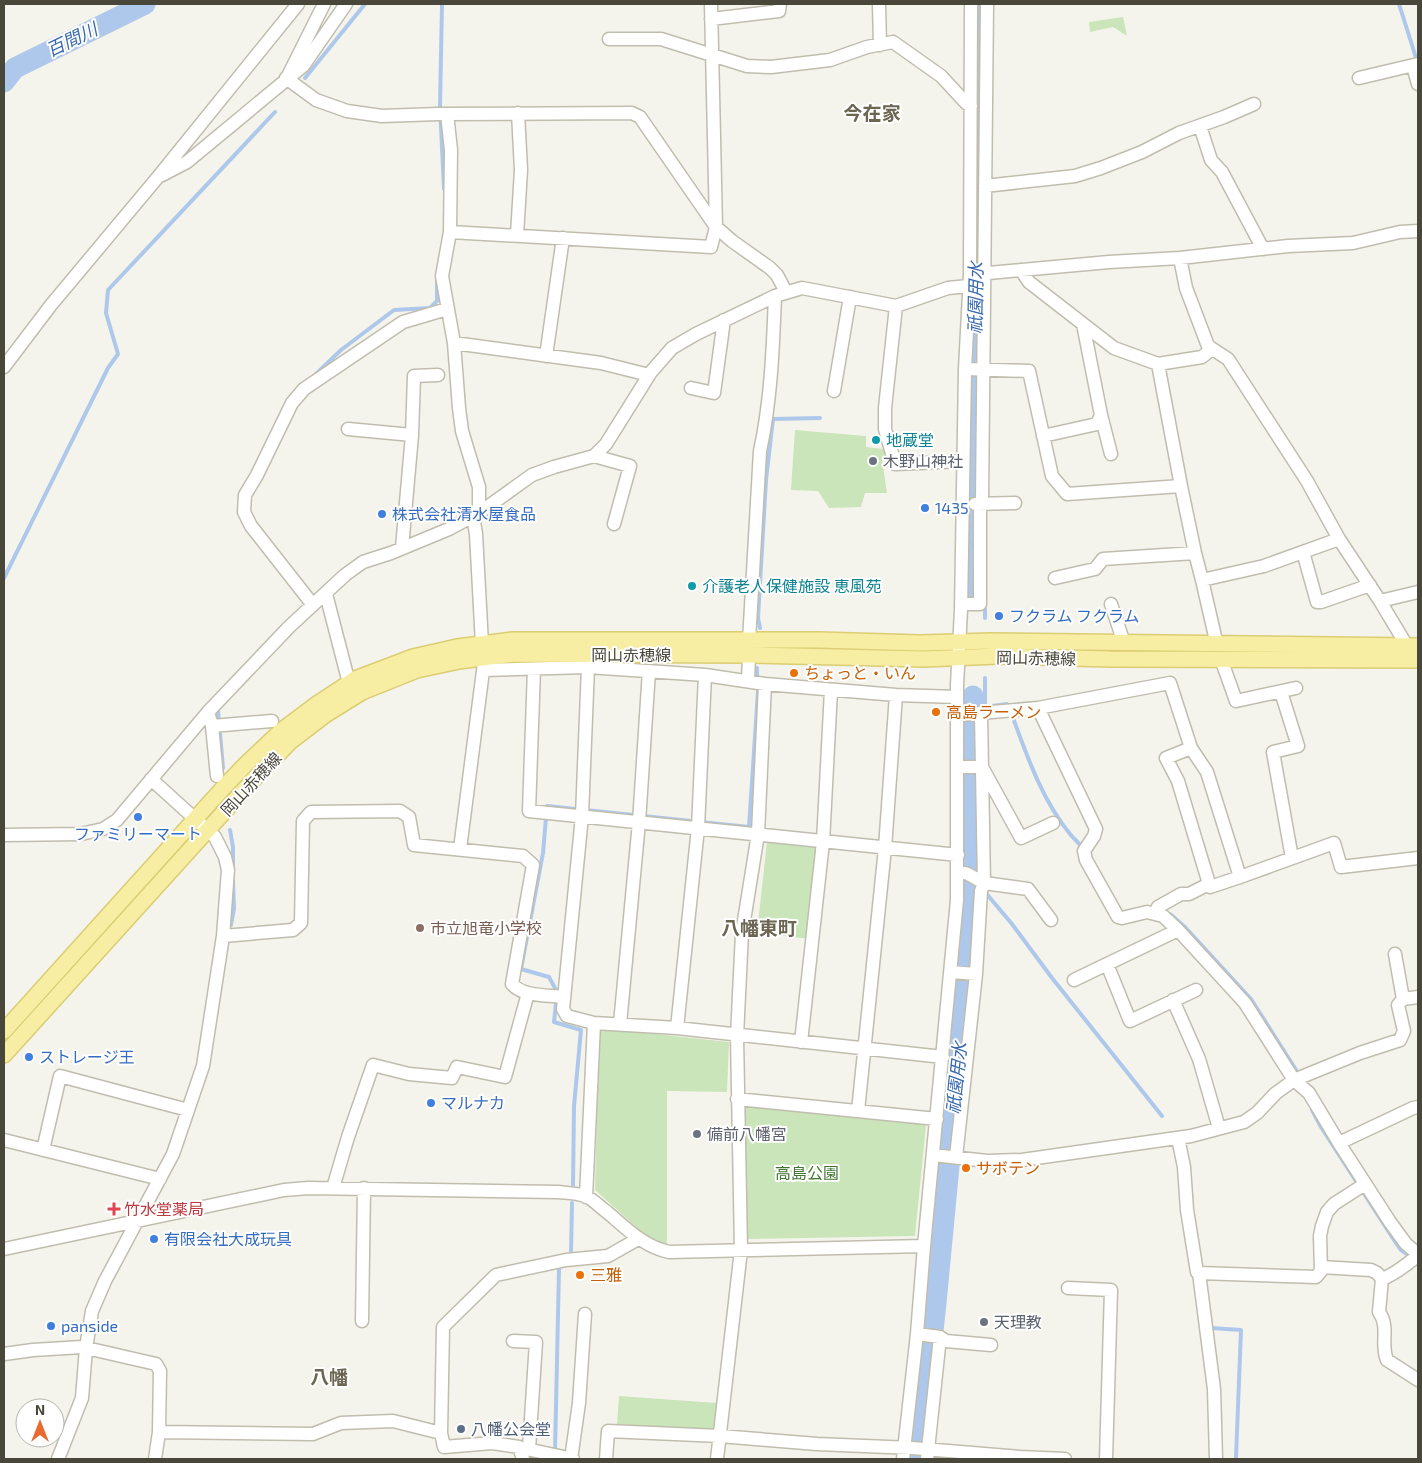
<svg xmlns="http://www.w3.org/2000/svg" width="1422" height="1463" viewBox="0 0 1422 1463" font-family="'Exo 2','Noto Sans JP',sans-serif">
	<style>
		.green { fill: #cae5b9 }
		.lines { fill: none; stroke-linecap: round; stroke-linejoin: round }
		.stream { stroke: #aec8ec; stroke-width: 4 }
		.river { stroke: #aec8ec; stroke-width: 21 }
		.minor-casing { stroke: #c0bdaf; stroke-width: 15 }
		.major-casing { stroke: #dbcd74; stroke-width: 18 }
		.minor { stroke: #fff; stroke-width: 12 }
		.major { stroke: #f7eda3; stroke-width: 15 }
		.culture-dot { fill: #0f9aa8; stroke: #fff; stroke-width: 2 }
		.worship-dot { fill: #6b7280; stroke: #fff; stroke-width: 2 }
		.shop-dot { fill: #3f7fe0; stroke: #fff; stroke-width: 2 }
		.food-dot { fill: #e8710a; stroke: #fff; stroke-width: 2 }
		.education-dot { fill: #8d6e63; stroke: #fff; stroke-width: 2 }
		.health-dot { fill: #e0444e; stroke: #fff; stroke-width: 2 }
		.service-dot { fill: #5c6f8a; stroke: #fff; stroke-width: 2 }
		.labels { text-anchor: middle; stroke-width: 4; stroke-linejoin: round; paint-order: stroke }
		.culture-label { font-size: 16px; fill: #0d838f; stroke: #fff; text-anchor: start }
		.worship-label { font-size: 16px; fill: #5b616d; stroke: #fff; text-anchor: start }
		.shop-label { font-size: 16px; fill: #366cbe; stroke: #fff; text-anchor: start }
		.street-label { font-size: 16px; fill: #49463a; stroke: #fff }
		.food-label { font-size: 16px; fill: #c56008; stroke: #fff; text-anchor: start }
		.education-label { font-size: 16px; fill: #785e54; stroke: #fff; text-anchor: start }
		.park-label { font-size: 16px; fill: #407731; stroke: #fff }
		.health-label { font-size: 16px; fill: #be3a42; stroke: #fff; text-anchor: start }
		.service-label { font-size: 16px; fill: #4e5e75; stroke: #fff; text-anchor: start }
		.water-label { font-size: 18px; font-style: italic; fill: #3a6aae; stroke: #fff }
		.quarter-label { font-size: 19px; font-weight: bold; fill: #6b6552; stroke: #fff }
	</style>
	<rect width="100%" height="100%" fill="#f5f4ec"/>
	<path class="green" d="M1123,17L1127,36L1113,27L1090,32L1089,22Z
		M795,430L866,436V447L883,449L888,459H882L887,493H865L861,507L829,508L818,491L791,490Z
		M767,841L820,847L810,939L757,933Z
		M599,1028L729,1042L727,1092L667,1091V1246L644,1234L595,1190Z
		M745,1102L921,1120L926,1126L915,1236L745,1239Z
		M619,1396L717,1403L715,1431L617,1424Z"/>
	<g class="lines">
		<path class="stream" d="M442,4L440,106L444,189
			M1399,4L1417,61
			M305,78L365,4
			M316,374L341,350L394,310L430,308L437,301V278
			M4,578L108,368L118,354L106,313L108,290L275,112
			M985,609V618
			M760,628L758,618L766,480L773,419L820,418
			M757,668V677
			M985,678V707L1007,704L1008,706
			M216,708L218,711L223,768
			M1012,715C1027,756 1042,800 1070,834C1074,839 1079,843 1083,848
			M230,830L233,847V868
			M985,892L1012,924L1052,978L1162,1116
			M1170,914L1185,927L1251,999L1298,1073
			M231,925L234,909L233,880
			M556,990L549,977L521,969L543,853L547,806L749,827L758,691
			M556,1003L554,1022L581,1030L574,1106L573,1185
			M1312,1110L1321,1127L1394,1240L1401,1250L1413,1258
			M571,1253L572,1203
			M1211,1328L1241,1330L1236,1457
			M555,1452L559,1269"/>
		<path class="river" d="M4,82L15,68L145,4
			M972,593L981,4
			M919,1459L936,1303L967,977L974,882L973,696"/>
		<g class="minor-casing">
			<path id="minor" d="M879,4L880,45
				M711,19L779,11L780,4
				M609,39H661L747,66L771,67L830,60L867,47L893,42L941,76L966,103L971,106
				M1413,66L1418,84
				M288,76L324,4
				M286,78L316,100L347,111L382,116L438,114L632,113L640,117L716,227L732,241L770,268L777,275L786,292
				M1359,78L1418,64
				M447,114L451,150L450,232L442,276L454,343L459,408L462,431L479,487V513
				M1200,126L1211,160L1222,172L1263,249
				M162,175L187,162L303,66L346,4
				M985,186L1075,176L1101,168L1142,152L1179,133L1224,117L1254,104
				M450,232L711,247L716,227L711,4
				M517,235L521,170L518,113
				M1180,258L1186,288L1208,346L1228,359L1307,481L1339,539L1380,601L1407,646
				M1021,270L1029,282L1114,348L1158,364L1202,357L1212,349
				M978,274L1109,262L1180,258L1288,246L1353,243L1400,232L1418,231
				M896,306L885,408V429L895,464L963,461
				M454,343L601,363L649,375
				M546,356L563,238
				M1158,364L1181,486
				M4,367L51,305L158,177L298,4
				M965,369L1029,371L1052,476L1067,494L1181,486L1195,553L1202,580L1264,566L1339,539
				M691,388L714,393L724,320
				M834,391L850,297
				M1101,415L1111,454
				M348,429L412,435L402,548
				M412,435L414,376L438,375
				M1043,436L1097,424L1101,415L1083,324
				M594,456L630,466L614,524
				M975,504L1015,503
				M473,516L476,534L482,644
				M1303,552L1317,602H1321L1370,585
				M1055,578L1095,569L1103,559L1195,553
				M1202,580L1217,645
				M326,594L349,683
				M1380,601L1418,592
				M962,604H980V508L982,500L987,4
				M1111,604L1124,643
				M313,605L251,526L244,512L245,495L257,475L292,403L304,389L403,322L447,309
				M749,641L760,451C771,401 773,348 775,296
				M1221,659L1236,701L1296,688
				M588,667L582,816L563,1009L567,1016L594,1023L677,1028L943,1057
				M534,669L529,811L958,855
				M483,670L588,667L705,675L765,684L896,695L957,697
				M748,681L749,655
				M1281,692L1298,746L1273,752L1292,858
				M1038,708L1096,829L1094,836L1084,851L1086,860L1118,917L1122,918L1147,912L1163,916L1178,930L1245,1003L1294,1080L1309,1093L1339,1143L1390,1222L1406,1244L1418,1254
				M208,712L212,726L217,776
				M957,715L1038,708L1170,683L1191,748L1207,772L1240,877L1334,843L1341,867L1418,858
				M212,726L272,721
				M1191,748L1166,758L1178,781L1210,887L1240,877
				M957,767H982L1021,838L1053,823
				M4,835L81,834L103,829L117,820L208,712L289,627L345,575L363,562L391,553L449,529L479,513L532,475L554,467L594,456L606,444L651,372L672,348L696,334L775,296L802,288L896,306L948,288L968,286
				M460,849L484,663
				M958,871L968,874L984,883L1028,889L1051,920
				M1155,913L1158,907L1181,894H1189L1209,884
				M223,936L293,930L301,923L303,821L311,812L400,811L409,817L414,845L523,856L533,865L512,984C523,997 548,995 564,997
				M1107,964L1130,1021L1196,990
				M951,972L976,974
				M1074,980L1178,930
				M1403,999L1418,997
				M1173,1000L1199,1059L1219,1128
				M620,1024L639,822L649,671
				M677,1028L698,828L705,675
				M801,1042L823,842L831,690
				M737,1099L937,1119
				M858,1111L885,848L896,695
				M1178,1138L1184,1167L1187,1210L1197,1272L1199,1273L1214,1389L1216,1459
				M4,1140L160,1179
				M1339,1143L1413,1108L1418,1107
				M43,1150L60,1076L188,1110
				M933,1155L987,1161L1022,1160L1191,1136L1244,1122L1257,1113L1276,1093L1294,1080L1360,1053L1400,1040L1404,1031L1398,1005L1403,999L1395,954
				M956,1157L976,974L981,891L984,883L981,713
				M333,1188L348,1137L373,1065L409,1074L452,1078L457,1067L505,1077L528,993
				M586,1197L594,1023
				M4,1249L284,1190L308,1188L558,1192C567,1193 576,1193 585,1196C593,1199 600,1207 607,1212C626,1228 644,1247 669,1252L924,1246
				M1418,1256C1406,1264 1396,1274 1382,1279L1379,1312C1390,1327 1380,1344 1387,1360L1418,1380
				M1321,1267L1371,1270L1377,1273L1382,1279
				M1199,1273L1316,1277L1321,1271L1320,1236L1322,1226L1327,1212L1334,1204L1365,1184
				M1068,1288L1111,1290L1106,1459
				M362,1321L364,1188
				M917,1334L940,1337L946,1341L991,1345
				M513,1341L536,1342L529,1449
				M4,1354L33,1350L82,1347L156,1364L160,1371L159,1432L155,1459
				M159,1432L313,1434L341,1423L393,1421L441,1433
				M522,1448L573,1459
				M58,1459L82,1398L86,1348L92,1311L105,1281L173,1154L203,1066L223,936L228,870L225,857L215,837L151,779
				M523,1459L519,1447L492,1443L444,1447L441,1433L443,1327L496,1275L566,1260L608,1256L638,1239
				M571,1459L579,1403L585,1314
				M606,1459L608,1431L720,1436L817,1444L912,1448L1020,1457L1065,1459
				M717,1459L741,1250L737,1036L742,933L758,834L765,684
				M903,1459L917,1334L924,1246L957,900V685L961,610L965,369L970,274L971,4
				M927,1459L940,1337"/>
		</g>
		<g class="major-casing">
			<path id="major" d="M4,1031L224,787L246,764L281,731L317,704L355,679L413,657L457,647L512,640H819L921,643L990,641L1418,646
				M4,1055L252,781L291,741L325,715L362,692L417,670L459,661L513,654L749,655L924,659L999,656L1110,659L1418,660"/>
		</g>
		<use href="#minor" class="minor"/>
		<use href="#major" class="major"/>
	</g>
	<g class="culture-dot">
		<circle cx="876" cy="440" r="5"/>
		<circle cx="692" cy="586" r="5"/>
	</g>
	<g class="worship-dot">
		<circle cx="873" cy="461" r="5"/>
		<circle cx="697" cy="1134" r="5"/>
		<circle cx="984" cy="1322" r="5"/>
	</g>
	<g class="shop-dot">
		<circle cx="925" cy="508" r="5"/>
		<circle cx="382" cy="514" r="5"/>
		<circle cx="999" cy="616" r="5"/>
		<circle cx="138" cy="817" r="5"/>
		<circle cx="29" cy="1057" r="5"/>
		<circle cx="431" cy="1103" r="5"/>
		<circle cx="154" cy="1239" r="5"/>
		<circle cx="51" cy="1326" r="5"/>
	</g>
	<g class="food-dot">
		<circle cx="794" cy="673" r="5"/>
		<circle cx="936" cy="712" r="5"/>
		<circle cx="966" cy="1168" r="5"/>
		<circle cx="580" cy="1275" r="5"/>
	</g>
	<circle class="education-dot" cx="420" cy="928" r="5"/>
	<path class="health-dot" d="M111.5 1201.5h5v5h5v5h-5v5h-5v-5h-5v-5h5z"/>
	<circle class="service-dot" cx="461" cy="1429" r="5"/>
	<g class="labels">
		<g class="culture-label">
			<text x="886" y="446">地蔵堂</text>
			<text x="702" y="592">介護老人保健施設 恵風苑</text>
		</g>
		<g class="worship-label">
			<text x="883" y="467">木野山神社</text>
			<text x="707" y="1140">備前八幡宮</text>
			<text x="994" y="1328">天理教</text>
		</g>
		<g class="shop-label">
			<text x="935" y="514">1435</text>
			<text x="392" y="520">株式会社清水屋食品</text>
			<text x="1009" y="622">フクラム フクラム</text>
			<text x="138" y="840" text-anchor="middle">ファミリーマート</text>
			<text x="39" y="1063">ストレージ王</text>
			<text x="441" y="1109">マルナカ</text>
			<text x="164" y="1245">有限会社大成玩具</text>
			<text x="61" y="1332">panside</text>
		</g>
		<g class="street-label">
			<text x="631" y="661">岡山赤穂線</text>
			<text transform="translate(1036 658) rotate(1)" y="6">岡山赤穂線</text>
			<text transform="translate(251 784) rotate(-47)" y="6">岡山赤穂線</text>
		</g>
		<g class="food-label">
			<text x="804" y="679">ちょっと・いん</text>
			<text x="946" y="718">高島ラーメン</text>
			<text x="976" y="1174">サボテン</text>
			<text x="590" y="1281">三雅</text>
		</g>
		<g class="education-label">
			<text x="430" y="934">市立旭竜小学校</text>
		</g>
		<g class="park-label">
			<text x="807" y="1179">高島公園</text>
		</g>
		<g class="health-label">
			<text x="124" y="1215">竹水堂薬局</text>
		</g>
		<g class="service-label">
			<text x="471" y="1435">八幡公会堂</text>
		</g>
		<g class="water-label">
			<text transform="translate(72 40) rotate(-26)" y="6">百間川</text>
			<text transform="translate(976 298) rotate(-89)" y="6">祇園用水</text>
			<text transform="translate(957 1078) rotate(-84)" y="6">祇園用水</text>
		</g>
		<g class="quarter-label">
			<text x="872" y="120">今在家</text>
			<text x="759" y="935">八幡東町</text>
			<text x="329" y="1384">八幡</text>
		</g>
	</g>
	<rect width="1422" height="1463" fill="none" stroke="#49463a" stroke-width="10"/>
	<g transform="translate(40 1423)"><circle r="24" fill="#ffffff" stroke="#b6b5b0"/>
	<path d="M0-4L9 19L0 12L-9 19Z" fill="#e96a2f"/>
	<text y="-8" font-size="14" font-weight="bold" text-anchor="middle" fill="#49463a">N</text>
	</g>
</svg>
